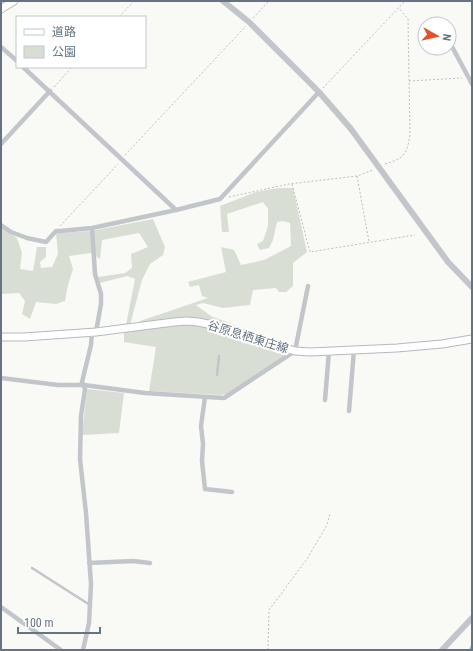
<svg xmlns="http://www.w3.org/2000/svg" width="473" height="651" viewBox="0 0 473 651" font-family="'Roboto Condensed','Noto Sans JP',sans-serif">
	<style>
		.green { fill: #d9ded5 }
		.lines { fill: none; stroke-linecap: round; stroke-linejoin: round }
		.secondary-casing { stroke: #b4babe; stroke-width: 9 }
		.primary-casing { stroke: #b5babe; stroke-width: 9 }
		.path { stroke: #bcbfc1; stroke-width: 1; stroke-dasharray: 2 2; stroke-linecap: butt }
		.service { stroke: #c2c6ca; stroke-width: 2.5 }
		.minor { stroke: #c2c6ca; stroke-width: 4.5 }
		.tertiary { stroke: #c2c6ca; stroke-width: 6 }
		.secondary { stroke: #fff; stroke-width: 7 }
		.primary { stroke: #fff; stroke-width: 7 }
		.labels { text-anchor: middle; stroke-width: 4; stroke-linejoin: round; paint-order: stroke }
		.street-label { font-size: 12px; fill: #647581; stroke: #fff }
	</style>
	<rect width="100%" height="100%" fill="#f9f9f6"/>
	<path class="green" d="M279,188H293L307,252L293,263V286L286,292H279L276,288L253,290L250,305L223,308L203,303L196,305L211,316L248,330L243,331L216,323L139,324L140,321L208,298L202,296L199,285L190,287L188,282L226,272L221,247L234,250L241,265L264,260L291,246L290,223L283,221L277,222L273,240L269,248L260,250L257,244L263,241L268,226V209L263,202L227,214L229,232H222L220,206L256,192Z
		M153,219L165,247L163,255L150,264L142,280L130,325H126L135,279L127,276L100,283L98,277L125,273L132,268L131,254L148,247L139,233L102,240L100,259L91,253L69,256L73,269L68,285L65,301L56,304L36,302L30,319L22,314L25,301L19,293L1,294V249L2,248L1,243V227L17,238L22,253L20,269L33,271L37,247H46V257L40,262L41,268L52,267L58,254L56,233L91,231Z
		M187,324C219,325 254,340 284,350L283,357L226,394L221,395L149,391L156,347L124,342V332L172,325Z
		M87,389L124,393L119,433L82,435Z"/>
	<g class="lines">
		<g class="secondary-casing">
			<path id="secondary" d="M1,337H24L96,332L174,322L187,321L198,322L218,326L295,351L310,352L397,348L442,344L472,339"/>
		</g>
		<g class="primary-casing">
			<path id="primary" d="M1,9L14,1"/>
		</g>
		<path class="path" d="M119,17L134,1
			M253,18L269,1
			M409,81L462,78
			M54,87L72,67
			M323,88L405,1
			M125,155L246,26
			M385,164C405,158 407,154 410,134L408,19L399,8
			M357,176L369,242
			M292,184L310,252L415,235
			M229,197L289,184L357,176L373,170
			M60,226L118,164
			M268,650L269,610L307,559L327,525L330,513"/>
		<path class="service" d="M217,375L219,356
			M32,568L90,605"/>
		<path class="minor" d="M449,41L472,84
			M1,47L17,61
			M23,67L176,210
			M1,144L50,91
			M1,225L11,232L27,238L46,242L56,231H60L92,228L176,210L220,199L319,92
			M92,228L95,274L101,294V304L96,332
			M1,378L58,385H84L145,393L224,398L295,351L308,286
			M205,397L201,426L203,444L202,461L205,489L232,492
			M325,400L329,351
			M349,411L354,350
			M89,563L133,561L150,563
			M1,607L61,650
			M83,650L89,623L91,584L86,513L80,459L81,416L85,389L82,382L91,345L92,332
			M471,650L472,648"/>
		<path class="tertiary" d="M223,1L249,22L319,92L351,129L448,262L472,287
			M442,650L472,618"/>
		<use href="#secondary" class="secondary"/>
		<use href="#primary" class="primary"/>
	</g>
	<g class="labels">
		<g class="street-label">
			<text transform="translate(248 337) rotate(17)" y="4">谷原息栖東庄線</text>
		</g>
	</g>
	<rect width="473" height="651" fill="none" stroke="#647581" stroke-width="4"/>
	<rect x="16" y="16" width="130" height="52" fill="#ffffff" stroke="#c1c8cd"/>
	<rect x="24" y="29" width="20" height="6" fill="#ffffff" stroke="#c1c8cd"/>
	<text x="52" y="36" font-size="12" fill="#647581">道路</text>
	<rect x="24" y="46" width="20" height="12" fill="#d9ded5" stroke="#c1c8cd"/>
	<text x="52" y="56" font-size="12" fill="#647581">公園</text>
	<g transform="translate(437 36) rotate(98)"><circle r="19" fill="#ffffff" stroke="#c1c8cd"/>
	<path d="M0-3L7 15L0 10L-7 15Z" fill="#e54f2a"/>
	<text y="-6" font-size="11" font-weight="bold" text-anchor="middle" fill="#647581">N</text>
	</g>
	<path d="M18 627v6h82v-6" fill="none" stroke="#647581" stroke-width="2"/>
	<text x="24" y="627" font-size="12" fill="#647581" stroke="#ffffff" stroke-width="3" paint-order="stroke">100 m</text>
</svg>
